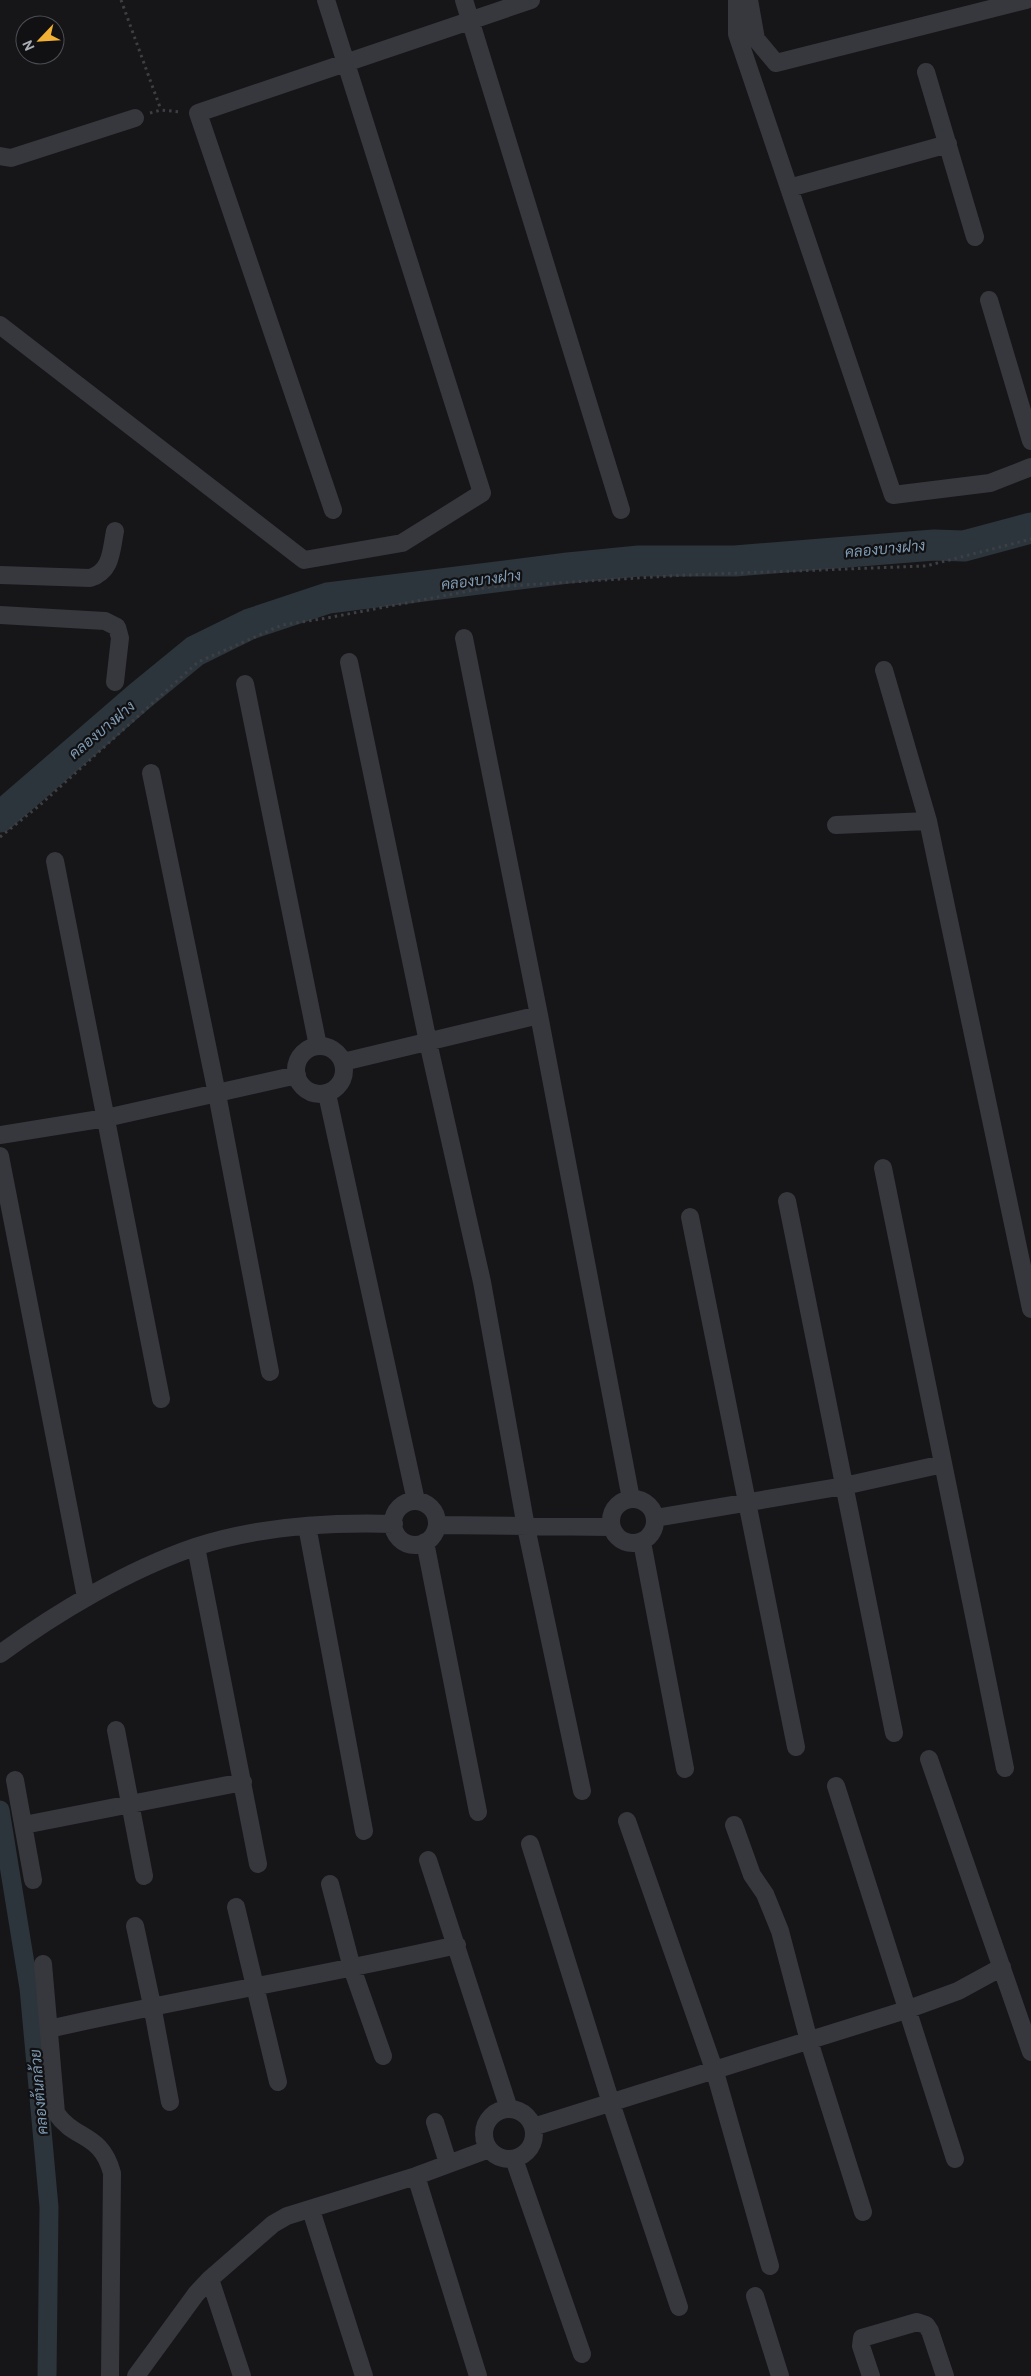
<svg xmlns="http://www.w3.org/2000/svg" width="1031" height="2376" viewBox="0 0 1031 2376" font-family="Overpass,Sarabun,sans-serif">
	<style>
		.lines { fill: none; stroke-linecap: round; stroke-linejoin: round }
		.canal { stroke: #2c353c; stroke-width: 19 }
		.river { stroke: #2c353c; stroke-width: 31 }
		.path { stroke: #3d3f44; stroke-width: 3; stroke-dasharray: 2.5 4; stroke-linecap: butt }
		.minor { stroke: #37383d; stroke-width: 18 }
		.labels { text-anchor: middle; stroke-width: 4.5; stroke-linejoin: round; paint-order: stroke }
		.water-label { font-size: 15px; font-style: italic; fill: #7f9bb3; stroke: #111113 }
	</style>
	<rect width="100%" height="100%" fill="#161618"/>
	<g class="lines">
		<path class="canal" d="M0,1810L29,1988L49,2207L47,2376"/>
		<path class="river" d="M0,817L140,696L195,651L250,624L328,598L568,568L639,561H735L934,545L964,546L1031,528"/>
		<path class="path" d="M121,0L161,110
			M150,113L161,110L181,112
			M0,837L40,805L198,662L282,625L327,618L490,587L686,575L926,566L1031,539"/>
		<path class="minor" d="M464,0L621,510
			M737,0V34L893,495L990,483L1031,467
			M749,0L756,39L776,63L1026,0
			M926,72L975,237
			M0,156L11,158L135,118
			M789,188L948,144
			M989,300L1031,441
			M0,325L304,560L402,543L482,493L326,0
			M333,510L198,113L531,0
			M0,575L90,578C112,571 111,551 115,531
			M0,615L105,621L117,627L120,638L115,682
			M464,638L539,1015L631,1499
			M349,662L428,1042L482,1282L526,1527L582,1791
			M884,670L928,821L1031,1309
			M245,684L318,1046
			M151,773L217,1094L270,1372
			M836,825L928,821
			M55,861L161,1399
			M296 1070a24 24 0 1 1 48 0a24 24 0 1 1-48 0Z
			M343,1062L539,1015
			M327,1094L416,1501
			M0,1135L106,1118L297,1075
			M0,1156L86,1597
			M883,1168L1005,1768
			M787,1201L894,1733
			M690,1217L796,1747
			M611 1521a22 22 0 1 1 44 0a22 22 0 1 1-44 0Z
			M393 1523a22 22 0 1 1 44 0a22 22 0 1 1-44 0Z
			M655,1518L844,1486L943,1464
			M437,1525L611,1527
			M307,1526L364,1831
			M425,1542L478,1812
			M642,1542L685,1769
			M196,1547L258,1864
			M0,1654C57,1612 128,1570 195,1547C259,1526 328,1522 394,1524
			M116,1730L144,1876
			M929,1759L1031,2052
			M15,1780L33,1880
			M836,1786L955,2159
			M627,1821L715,2072L770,2266
			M24,1825L243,1782
			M734,1825L752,1875L765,1894L780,1931L809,2041L863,2212
			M530,1844L611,2103L679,2307
			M428,1860L509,2109
			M330,1884L352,1968L383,2056
			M236,1907L278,2082
			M135,1926L152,2005L170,2102
			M43,1964L56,2113C75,2141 101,2132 112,2173L110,2376
			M49,2029C184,1998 321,1976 457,1945
			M484 2134a25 25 0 1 1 50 0a25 25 0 1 1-50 0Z
			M435,2122L448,2163
			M533,2127L906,2010L958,1991L1002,1967
			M514,2159L582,2354
			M416,2176L478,2376
			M311,2210L364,2376
			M210,2279L242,2376
			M755,2296L780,2376
			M136,2376L196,2294L210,2279L273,2224L287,2216L416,2176L489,2149
			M871,2376L861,2346L862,2338L917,2322L926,2325L930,2331L945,2376"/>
	</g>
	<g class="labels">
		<g class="water-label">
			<text transform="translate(885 549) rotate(-5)" y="5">คลองบางฝาง</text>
			<text transform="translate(481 580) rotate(-7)" y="5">คลองบางฝาง</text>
			<text transform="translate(102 730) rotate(-40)" y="5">คลองบางฝาง</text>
			<text transform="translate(39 2092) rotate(-95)" y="5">คลองต้นกล้วย</text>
		</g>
	</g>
	<g transform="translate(40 40) rotate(245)"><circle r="24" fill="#111113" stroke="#4d4f55"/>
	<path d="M0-4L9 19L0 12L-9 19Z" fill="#f2b134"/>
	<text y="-8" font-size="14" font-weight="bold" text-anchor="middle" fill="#a8adb8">N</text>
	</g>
</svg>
